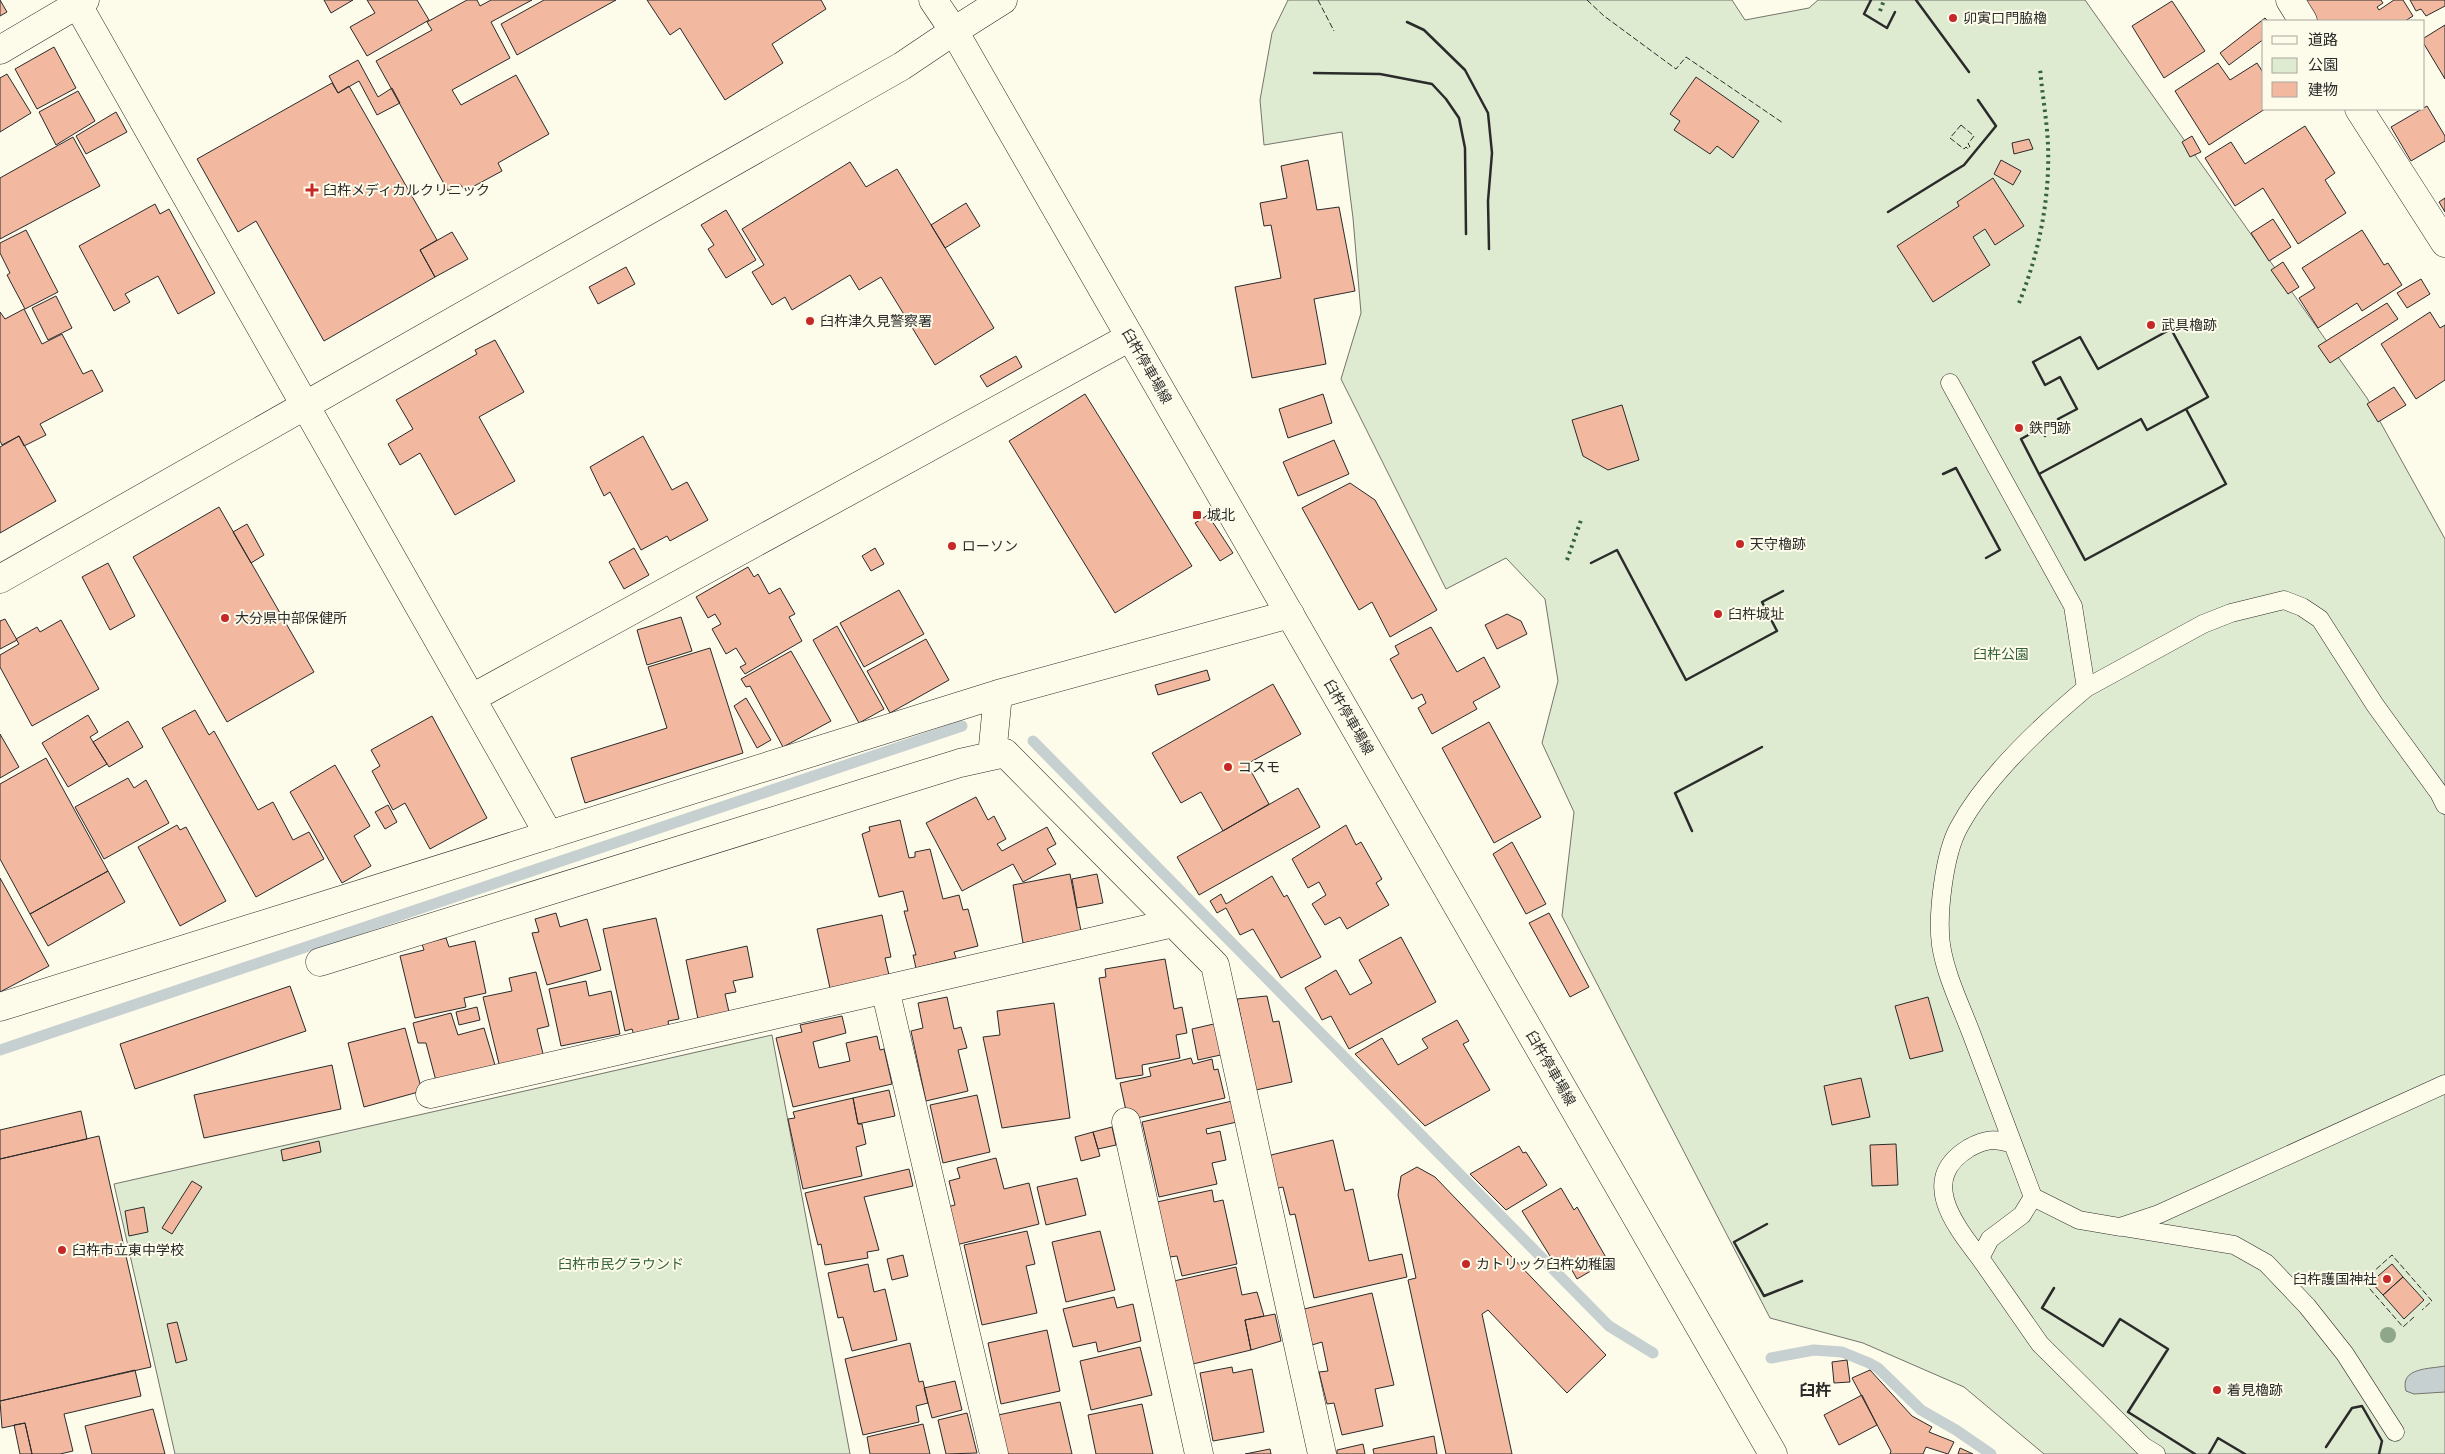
<svg xmlns="http://www.w3.org/2000/svg" width="2445" height="1454" viewBox="0 0 2445 1454" font-family="Signika,'Noto Sans JP',sans-serif">
	<style>
		.green { fill: #deebd1; stroke: #74746e }
		.water { fill: #c7d0d0; stroke: #74746e }
		.lines { fill: none; stroke-linecap: round; stroke-linejoin: round }
		.stream { stroke: #c7d0d0; stroke-width: 11 }
		.building { fill: #f2b8a0; stroke: #2b2b2b }
		.lane-casing { stroke: #2b2b2b; stroke-width: 19 }
		.street-casing { stroke: #2b2b2b; stroke-width: 29 }
		.secondary-casing { stroke: #2b2b2b; stroke-width: 29 }
		.primary-casing { stroke: #2b2b2b; stroke-width: 29 }
		.lane { stroke: #fdfbea; stroke-width: 18 }
		.street { stroke: #fdfbea; stroke-width: 28 }
		.secondary { stroke: #fdfbea; stroke-width: 28 }
		.primary { stroke: #fdfbea; stroke-width: 28 }
		.hedge { stroke: #34623c; stroke-width: 4; stroke-dasharray: 2.5 4; stroke-linecap: butt }
		.fence { stroke: #2b2b2b; stroke-width: 1; stroke-dasharray: 6 2.5; stroke-linecap: butt }
		.wall { stroke: #2b2b2b; stroke-width: 2.5 }
		.tree { fill: #8ea78a }
		.poi-dot { fill: #c62828; stroke: #fdfbea; stroke-width: 2 }
		.labels { text-anchor: middle; stroke-width: 4; stroke-linejoin: round; paint-order: stroke }
		.poi-label { font-size: 14px; fill: #2b2b2b; stroke: #fdfbea; text-anchor: start }
		.street-label { font-size: 14px; fill: #2b2b2b; stroke: #fdfbea }
		.park-label { font-size: 14px; fill: #34623c; stroke: #fdfbea }
		.quarter-label { font-size: 16px; font-weight: bold; fill: #2b2b2b; stroke: #fdfbea }
	</style>
	<rect width="100%" height="100%" fill="#fdfbea"/>
	<path class="green" d="M1288,0H1732L1745,20L1809,8L1818,0H2085L2367,398L2445,539V1454H2044L1964,1387L1863,1343L1770,1318L1562,916L1574,812L1542,743L1558,681L1545,599L1506,558L1446,589L1341,379L1361,313L1353,218L1342,132L1264,145L1260,100L1272,33Z
		M772,1035L850,1454H175L114,1184Z"/>
	<path class="water" d="M2445,1366V1392L2414,1394L2406,1391C2399,1367 2431,1369 2445,1366Z"/>
	<g class="lines">
		<path class="stream" d="M1033,741L1609,1326L1653,1353
			M0,1050L962,726
			M1771,1358L1814,1350L1842,1352L1869,1363L1878,1368L1921,1410L1956,1430L1991,1454"/>
	</g>
	<path class="building" d="M0,0L7,12L0,16Z
		M324,0H353L331,13Z
		M367,0H417L429,20L367,56L350,27L375,13Z
		M467,0H477L480,6L491,0H532L491,22L510,58L452,90L461,105L516,75L549,134L498,163L502,171L465,191L460,184L448,191L376,61L432,30L427,22Z
		M544,0H616L517,55L501,24Z
		M647,0H821L826,9L772,44L783,63L725,100L680,28L670,35Z
		M2305,0H2381L2383,3L2377,7L2379,10L2394,0H2403L2413,16L2405,21H2318Z
		M2410,0H2445V6L2426,16L2421,9L2416,11Z
		M2172,1L2205,51L2164,78L2132,26Z
		M2265,18L2268,21H2264V39L2229,65L2220,53Z
		M2445,25V79L2424,44V38Z
		M54,47L76,88L37,109L15,69Z
		M358,60L378,97L392,88L400,103L377,115L359,81L338,93L329,76Z
		M2218,63L2230,80L2257,63L2264,74L2265,109L2209,145L2175,91Z
		M7,74L31,113L0,132V78Z
		M1696,77L1759,121L1733,158L1717,146L1710,154L1674,130L1680,121L1670,114Z
		M332,83L338,93L349,86L437,240L420,250L435,277L324,341L256,221L238,232L197,159Z
		M78,91L95,121L56,145L39,112Z
		M2427,106L2445,136V141L2411,161L2391,127Z
		M116,112L127,132L86,154L76,136Z
		M2305,126L2335,173L2325,180L2346,213L2298,244L2263,188L2235,206L2205,158L2231,142L2245,164Z
		M2192,136L2201,152L2190,157L2182,142Z
		M73,137L100,186L0,239V178Z
		M2029,139L2033,149L2014,154L2012,143Z
		M1308,160L1317,210L1339,207L1355,291L1314,299L1326,364L1252,378L1235,287L1281,278L1271,225L1264,226L1260,203L1287,198L1281,166Z
		M2001,160L2021,171L2013,185L1994,174Z
		M850,162L866,187L897,169L994,328L935,365L881,277L859,290L850,275L792,310L785,297L772,305L752,272L764,265L742,229Z
		M1993,178L2024,226L1995,245L1985,229L1973,237L1990,265L1933,302L1897,246L1959,206L1957,202Z
		M2445,198V212L2439,202Z
		M966,203L980,226L945,248L931,225Z
		M155,204L160,214L169,209L215,293L178,314L158,276L125,294L130,302L114,311L79,246Z
		M726,210L756,260L726,278L708,249L714,245L701,225Z
		M2273,219L2291,247L2269,261L2251,233Z
		M26,230L58,292L25,309L7,275L10,273L0,253V243Z
		M2362,230L2384,265L2388,263L2402,285L2362,311L2357,303L2318,328L2299,298L2315,288L2302,268Z
		M452,232L468,259L435,277L420,250Z
		M2283,262L2299,287L2288,294L2271,270Z
		M626,267L635,284L598,304L589,287Z
		M2421,279L2430,294L2407,308L2397,293Z
		M56,296L72,328L48,340L32,308Z
		M2387,303L2398,319L2330,363L2318,346Z
		M24,309L42,344L62,334L83,374L92,370L103,391L40,424L46,435L24,446L19,436L2,445L0,441V312L5,319Z
		M2430,312L2440,328L2445,325V380L2416,399L2381,344Z
		M495,340L524,392L479,417L515,481L455,515L420,453L400,465L388,444L413,429L396,400L477,354L475,350Z
		M1016,356L1022,367L987,387L980,376Z
		M2394,387L2406,405L2378,422L2367,404Z
		M1085,394L1192,566L1115,613L1009,441Z
		M1323,394L1332,423L1288,438L1279,409Z
		M1622,405L1639,460L1608,470L1583,456L1572,420Z
		M19,436L56,501L0,533V447Z
		M643,436L672,490L687,482L708,520L670,541L667,536L641,550L610,492L604,496L590,467Z
		M1334,440L1349,474L1298,496L1283,462Z
		M1350,483L1375,500L1437,610L1390,637L1372,602L1359,610L1302,508Z
		M219,507L314,672L227,722L133,557Z
		M1208,515L1233,553L1220,561L1195,523Z
		M247,524L264,555L251,563L233,532Z
		M634,548L649,575L624,589L609,562Z
		M875,548L884,564L871,571L862,556Z
		M108,563L135,616L110,630L82,577Z
		M748,567L754,577L758,574L769,594L780,588L795,614L789,617L802,641L745,674L740,667L746,664L736,648L726,654L712,629L721,624L715,614L708,618L696,597Z
		M899,590L924,634L864,667L840,623Z
		M1507,614L1521,621L1527,634L1497,649L1485,625Z
		M681,617L692,651L647,665L637,630Z
		M5,619L17,640L0,649V621Z
		M61,620L99,689L32,726L0,667V655L19,644L16,639L37,627L40,632Z
		M837,626L884,709L859,723L813,640Z
		M1431,627L1457,672L1484,657L1500,687L1473,702L1477,709L1432,734L1418,708L1426,703L1422,694L1412,699L1390,659L1399,654L1395,646Z
		M926,639L949,680L890,713L867,671Z
		M710,648L743,753L585,803L571,758L667,728L648,667Z
		M791,651L831,721L783,747L750,686L746,687L741,679Z
		M1207,670L1210,680L1158,695L1155,685Z
		M1273,684L1301,734L1247,764L1269,804L1223,831L1201,792L1181,803L1152,753Z
		M746,698L771,740L757,748L734,706Z
		M195,710L209,735L214,731L258,810L273,802L293,840L309,832L324,859L256,897L162,728Z
		M88,715L98,732L90,737L107,764L68,787L42,743Z
		M432,716L487,818L430,849L405,803L393,810L372,771L380,766L371,750Z
		M128,721L143,747L109,767L93,742Z
		M1489,722L1541,817L1494,843L1442,748Z
		M0,734L19,767L0,778Z
		M46,758L108,871L30,914L0,859V784Z
		M335,765L370,826L354,836L371,866L342,883L290,792Z
		M128,778L134,788L146,780L169,823L104,859L75,807Z
		M1298,788L1320,827L1199,895L1177,857Z
		M976,797L988,820L994,816L1006,839L997,844L1002,851L1047,827L1056,844L1047,849L1056,864L1023,882L1013,864L962,891L926,823Z
		M388,805L397,822L385,829L375,812Z
		M900,820L909,858L915,857V852L930,849L943,899L959,895L963,910L968,909L978,946L954,952L956,958L916,968L913,955H916L904,911H908L903,891L879,897L862,834L870,831L869,827Z
		M177,825L180,830L186,827L226,901L180,926L138,847Z
		M1346,825L1356,845L1361,842L1382,879L1376,883L1389,905L1347,929L1340,917L1325,925L1312,904L1326,895L1319,882L1308,888L1292,859Z
		M1512,842L1546,904L1526,914L1493,854Z
		M108,871L125,902L48,946L30,914Z
		M1070,874L1081,931L1023,943L1013,885Z
		M1097,874L1103,903L1077,908L1072,879Z
		M1272,876L1284,897L1287,895L1321,957L1281,978L1253,929L1240,935L1226,908L1217,913L1210,901L1221,894L1226,904Z
		M0,878L49,966L0,992Z
		M556,913L560,927L587,919L601,970L547,985L532,933L539,932L535,919Z
		M1549,913L1589,987L1570,997L1529,923Z
		M882,915L891,957L885,958L889,975L830,988L817,929Z
		M656,918L679,1019L668,1021L669,1027L634,1035L632,1029L625,1031L603,929Z
		M1401,937L1436,1002L1349,1049L1331,1016L1322,1020L1305,988L1336,970L1350,995L1372,983L1359,960Z
		M446,938L449,947L475,941L486,993L464,998L466,1007L415,1018L400,956L424,950L422,944Z
		M747,946L753,977L733,981L736,992L725,994L729,1012L698,1019L686,960Z
		M1165,959L1174,1009L1182,1007L1187,1033L1176,1035L1180,1058L1142,1065L1143,1075L1116,1079L1099,978L1106,977L1105,969Z
		M536,972L549,1026L537,1029L544,1058L500,1068L483,997L512,991L509,978Z
		M586,981L589,996L611,991L620,1034L561,1046L549,989Z
		M290,986L306,1031L135,1089L120,1044Z
		M1267,996L1273,1022L1279,1021L1292,1082L1256,1090L1237,999Z
		M947,997L954,1029L961,1027L967,1048L958,1050L968,1091L926,1101L911,1031L923,1028L918,1003Z
		M1928,997L1943,1051L1910,1059L1895,1006Z
		M1054,1003L1070,1118L1002,1128L983,1037L1000,1035L997,1011Z
		M477,1007L480,1020L459,1025L456,1012Z
		M451,1013L458,1035L484,1028L495,1065L436,1081L426,1043H418L413,1023Z
		M842,1016L846,1033L813,1042L819,1068L850,1061L846,1043L877,1036L880,1050L884,1049L892,1084L793,1107L776,1038L802,1032L800,1025Z
		M1457,1020L1469,1041L1463,1044L1490,1090L1425,1126L1355,1054L1382,1038L1398,1065L1428,1048L1422,1039Z
		M1218,1023L1225,1054L1198,1060L1192,1029Z
		M405,1028L422,1091L364,1107L348,1043Z
		M1191,1058L1193,1064L1212,1059L1214,1070L1218,1069L1225,1098L1128,1120L1120,1083L1151,1076L1149,1068Z
		M332,1065L341,1109L204,1138L194,1095Z
		M1861,1078L1870,1117L1832,1125L1824,1086Z
		M889,1090L895,1116L858,1124L853,1098Z
		M977,1095L990,1152L943,1163L930,1105Z
		M853,1098L858,1124H862L866,1144L856,1147L862,1176L803,1189L788,1119L795,1118L793,1112Z
		M1232,1101L1237,1122L1206,1129L1207,1134L1220,1131L1226,1160L1212,1163L1217,1184L1159,1197L1142,1122Z
		M81,1111L87,1139L0,1159V1130Z
		M1112,1127L1116,1145L1098,1149L1093,1132Z
		M1093,1132L1100,1156L1081,1161L1075,1137Z
		M99,1136L151,1367L0,1401V1159Z
		M1333,1140L1345,1191L1353,1189L1369,1261L1402,1254L1407,1277L1314,1298L1295,1214L1290,1215L1283,1187L1274,1189L1267,1156Z
		M319,1141L321,1152L283,1161L281,1150Z
		M1896,1144L1898,1185L1872,1186L1870,1145Z
		M1519,1146L1523,1153L1526,1152L1547,1185L1506,1210L1470,1174Z
		M996,1158L1004,1189L1029,1183L1039,1224L956,1245L947,1207L955,1205L949,1181L960,1178L957,1168Z
		M1417,1167L1435,1177L1606,1355L1567,1393L1488,1310L1482,1314L1512,1454H1446L1408,1280L1416,1278L1398,1195L1401,1176Z
		M909,1169L913,1186L864,1197L879,1250L867,1252L868,1258L825,1265L821,1244L818,1245L805,1193Z
		M1077,1178L1086,1215L1046,1225L1037,1187Z
		M192,1181L202,1187L172,1234L162,1228Z
		M1561,1188L1574,1210L1577,1207L1608,1261L1577,1279L1565,1258L1555,1264L1522,1211Z
		M1212,1190L1214,1202L1223,1200L1237,1264L1182,1276L1177,1256L1170,1257L1157,1202Z
		M144,1207L148,1232L129,1236L125,1211Z
		M1027,1231L1035,1264L1026,1266L1037,1313L982,1325L964,1245Z
		M1100,1231L1115,1290L1066,1302L1052,1242Z
		M903,1255L908,1276L892,1280L887,1259Z
		M868,1264L874,1292L885,1289L897,1340L852,1351L843,1317L838,1318L828,1273Z
		M2392,1264L2403,1277L2383,1295L2371,1282Z
		M1236,1267L1242,1295L1257,1292L1264,1316L1245,1320L1251,1350L1193,1364L1174,1281Z
		M2403,1277L2424,1300L2404,1319L2383,1295Z
		M1372,1293L1394,1385L1375,1389L1383,1426L1342,1435L1334,1403L1327,1404L1319,1372L1328,1371L1322,1342L1312,1345L1304,1309Z
		M1114,1297L1117,1308L1133,1304L1141,1341L1098,1352L1096,1342L1073,1347L1063,1309Z
		M1275,1314L1281,1341L1251,1350L1245,1320Z
		M177,1322L187,1360L176,1363L167,1324Z
		M1047,1330L1060,1391L1001,1404L988,1343Z
		M910,1343L919,1382L923,1381L928,1403L916,1406L919,1422L863,1435L845,1359Z
		M1140,1347L1152,1395L1091,1410L1080,1361Z
		M1847,1360L1850,1382L1834,1383L1832,1362Z
		M1232,1367L1233,1373L1252,1369L1264,1432L1213,1441L1200,1373Z
		M135,1370L141,1396L64,1414L73,1451L60,1454H32L25,1423L2,1428L0,1401Z
		M1870,1370L1912,1416L1932,1427L1929,1432L1954,1442L1948,1454L1926,1447L1923,1454H1890L1891,1451L1852,1378Z
		M955,1381L962,1410L932,1418L924,1388Z
		M1862,1395L1877,1425L1839,1445L1824,1415Z
		M1060,1402L1072,1454H1007L998,1415Z
		M1142,1404L1153,1454H1096L1088,1415Z
		M153,1409L165,1454H92L85,1426Z
		M967,1413L977,1453L946,1454L938,1420Z
		M25,1423L32,1454H20L14,1425Z
		M923,1424L930,1454H870L867,1437Z
		M1434,1436L1437,1454H1374L1373,1449Z
		M1363,1444L1365,1454H1337V1450Z
		M1960,1448L1973,1454H1958Z
		M1270,1449L1271,1454H1245Z"/>
	<g class="lines">
		<g class="lane-casing">
			<path id="lane" d="M1950,383L2073,606L2086,688C2043,724 1986,777 1959,827C1944,854 1937,915 1941,945C1946,977 1962,1008 1973,1038C1993,1091 2013,1144 2033,1197L2079,1220L2120,1227L2159,1214L2445,1084
				M2086,688L2203,624L2231,613L2284,600L2302,607L2320,619L2375,705L2439,793L2445,805
				M2012,1144C1995,1138 1985,1139 1969,1148C1918,1179 1954,1224 1980,1258L1990,1239L2022,1215L2033,1197
				M2124,1227L2234,1245L2266,1263L2307,1306L2345,1354L2395,1432
				M1980,1258L2040,1344L2143,1446L2156,1454"/>
		</g>
		<g class="street-casing">
			<path id="street" d="M75,0L549,835
				M2290,0L2303,21
				M0,50L85,0
				M2359,109L2445,243
				M472,698L1130,337
				M992,756L998,694
				M320,962L960,763L1005,753L1215,965L1322,1454
				M885,989L994,1454
				M0,1007L998,694L1290,614
				M430,1094L1173,923
				M1126,1122L1199,1454"/>
		</g>
		<g class="secondary-casing">
			<path id="secondary" d="M0,579L902,66L954,31L933,0"/>
		</g>
		<g class="primary-casing">
			<path id="primary" d="M1003,0L954,31L1773,1454"/>
		</g>
		<use href="#lane" class="lane"/>
		<use href="#street" class="street"/>
		<use href="#secondary" class="secondary"/>
		<use href="#primary" class="primary"/>
		<path class="hedge" d="M1880,11L1884,0
			M2019,303C2039,253 2050,199 2048,145C2047,120 2042,94 2040,68
			M1567,560L1581,520"/>
		<path class="fence" d="M1318,0L1334,31
			M1587,0L1604,16L1676,69L1686,57L1783,123
			M1961,125L1974,136L1968,144L1970,146L1968,149L1966,147L1964,149L1950,138Z
			M2414,1317L2403,1327L2363,1281L2392,1255L2432,1301L2422,1310"/>
		<path class="wall" d="M1871,0L1864,14L1887,28L1895,12
			M1916,0L1969,72
			M1407,22L1424,30L1465,70L1488,113L1492,153L1488,201L1489,249
			M1314,73L1380,74L1432,84L1446,99L1459,118L1465,148L1466,234
			M1888,212L1964,165L1996,126L1978,100
			M2186,409L2226,484L2085,560L2039,474L2141,419L2147,430Z
			M2061,426L2058,419L2077,409L2060,377L2045,385L2033,362L2080,337L2098,369L2171,329L2208,397L2186,409
			M1943,474L1956,468L2000,550L1986,558
			M2039,474L2021,439L2041,428L2045,436
			M1591,563L1617,550L1686,680L1777,631L1762,602L1783,591
			M1692,831L1675,793L1762,747
			M1767,1224L1734,1242L1764,1296L1802,1281
			M2054,1288L2042,1308L2103,1346L2120,1319L2168,1349L2128,1412L2195,1454
			M2326,1447L2352,1408L2362,1406L2382,1441L2379,1454
			M2209,1454L2218,1438L2245,1454"/>
	</g>
	<circle class="tree" cx="2388" cy="1335" r="8"/>
	<g class="poi-dot">
		<circle cx="1953" cy="18" r="5"/>
		<path d="M309.5 182.5h5v5h5v5h-5v5h-5v-5h-5v-5h5z"/>
		<circle cx="810" cy="321" r="5"/>
		<circle cx="2151" cy="325" r="5"/>
		<circle cx="2019" cy="428" r="5"/>
		<rect x="1192" y="510" width="10" height="10" rx="2.5"/>
		<circle cx="1740" cy="544" r="5"/>
		<circle cx="952" cy="546" r="5"/>
		<circle cx="1718" cy="614" r="5"/>
		<circle cx="225" cy="618" r="5"/>
		<circle cx="1228" cy="767" r="5"/>
		<circle cx="62" cy="1250" r="5"/>
		<circle cx="1466" cy="1264" r="5"/>
		<circle cx="2387" cy="1279" r="5"/>
		<circle cx="2217" cy="1390" r="5"/>
	</g>
	<g class="labels">
		<g class="poi-label">
			<text x="1963" y="23">卯寅口門脇櫓</text>
			<text x="323" y="195">臼杵メディカルクリニック</text>
			<text x="820" y="326">臼杵津久見警察署</text>
			<text x="2161" y="330">武具櫓跡</text>
			<text x="2029" y="433">鉄門跡</text>
			<text x="1207" y="520">城北</text>
			<text x="1750" y="549">天守櫓跡</text>
			<text x="962" y="551">ローソン</text>
			<text x="1728" y="619">臼杵城址</text>
			<text x="235" y="623">大分県中部保健所</text>
			<text x="1238" y="772">コスモ</text>
			<text x="72" y="1255">臼杵市立東中学校</text>
			<text x="1476" y="1269">カトリック臼杵幼稚園</text>
			<text x="2377" y="1284" text-anchor="end">臼杵護国神社</text>
			<text x="2227" y="1395">着見櫓跡</text>
		</g>
		<g class="street-label">
			<text transform="translate(1147 366) rotate(60)" y="5">臼杵停車場線</text>
			<text transform="translate(1349 717) rotate(60)" y="5">臼杵停車場線</text>
			<text transform="translate(1551 1068) rotate(60)" y="5">臼杵停車場線</text>
		</g>
		<g class="park-label">
			<text x="2001" y="659">臼杵公園</text>
			<text x="621" y="1269">臼杵市民グラウンド</text>
		</g>
		<g class="quarter-label">
			<text x="1815" y="1396">臼杵</text>
		</g>
	</g>
	<rect x="2262" y="20" width="162" height="90" fill="#fdfbea" stroke="#a9a89e"/>
	<rect x="2272" y="36" width="25" height="8" fill="#fdfbea" stroke="#a9a89e"/>
	<text x="2308" y="45" font-size="15" fill="#2b2b2b">道路</text>
	<rect x="2272" y="58" width="25" height="15" fill="#deebd1" stroke="#a9a89e"/>
	<text x="2308" y="70" font-size="15" fill="#2b2b2b">公園</text>
	<rect x="2272" y="82" width="25" height="15" fill="#f2b8a0" stroke="#a9a89e"/>
	<text x="2308" y="95" font-size="15" fill="#2b2b2b">建物</text>
</svg>
